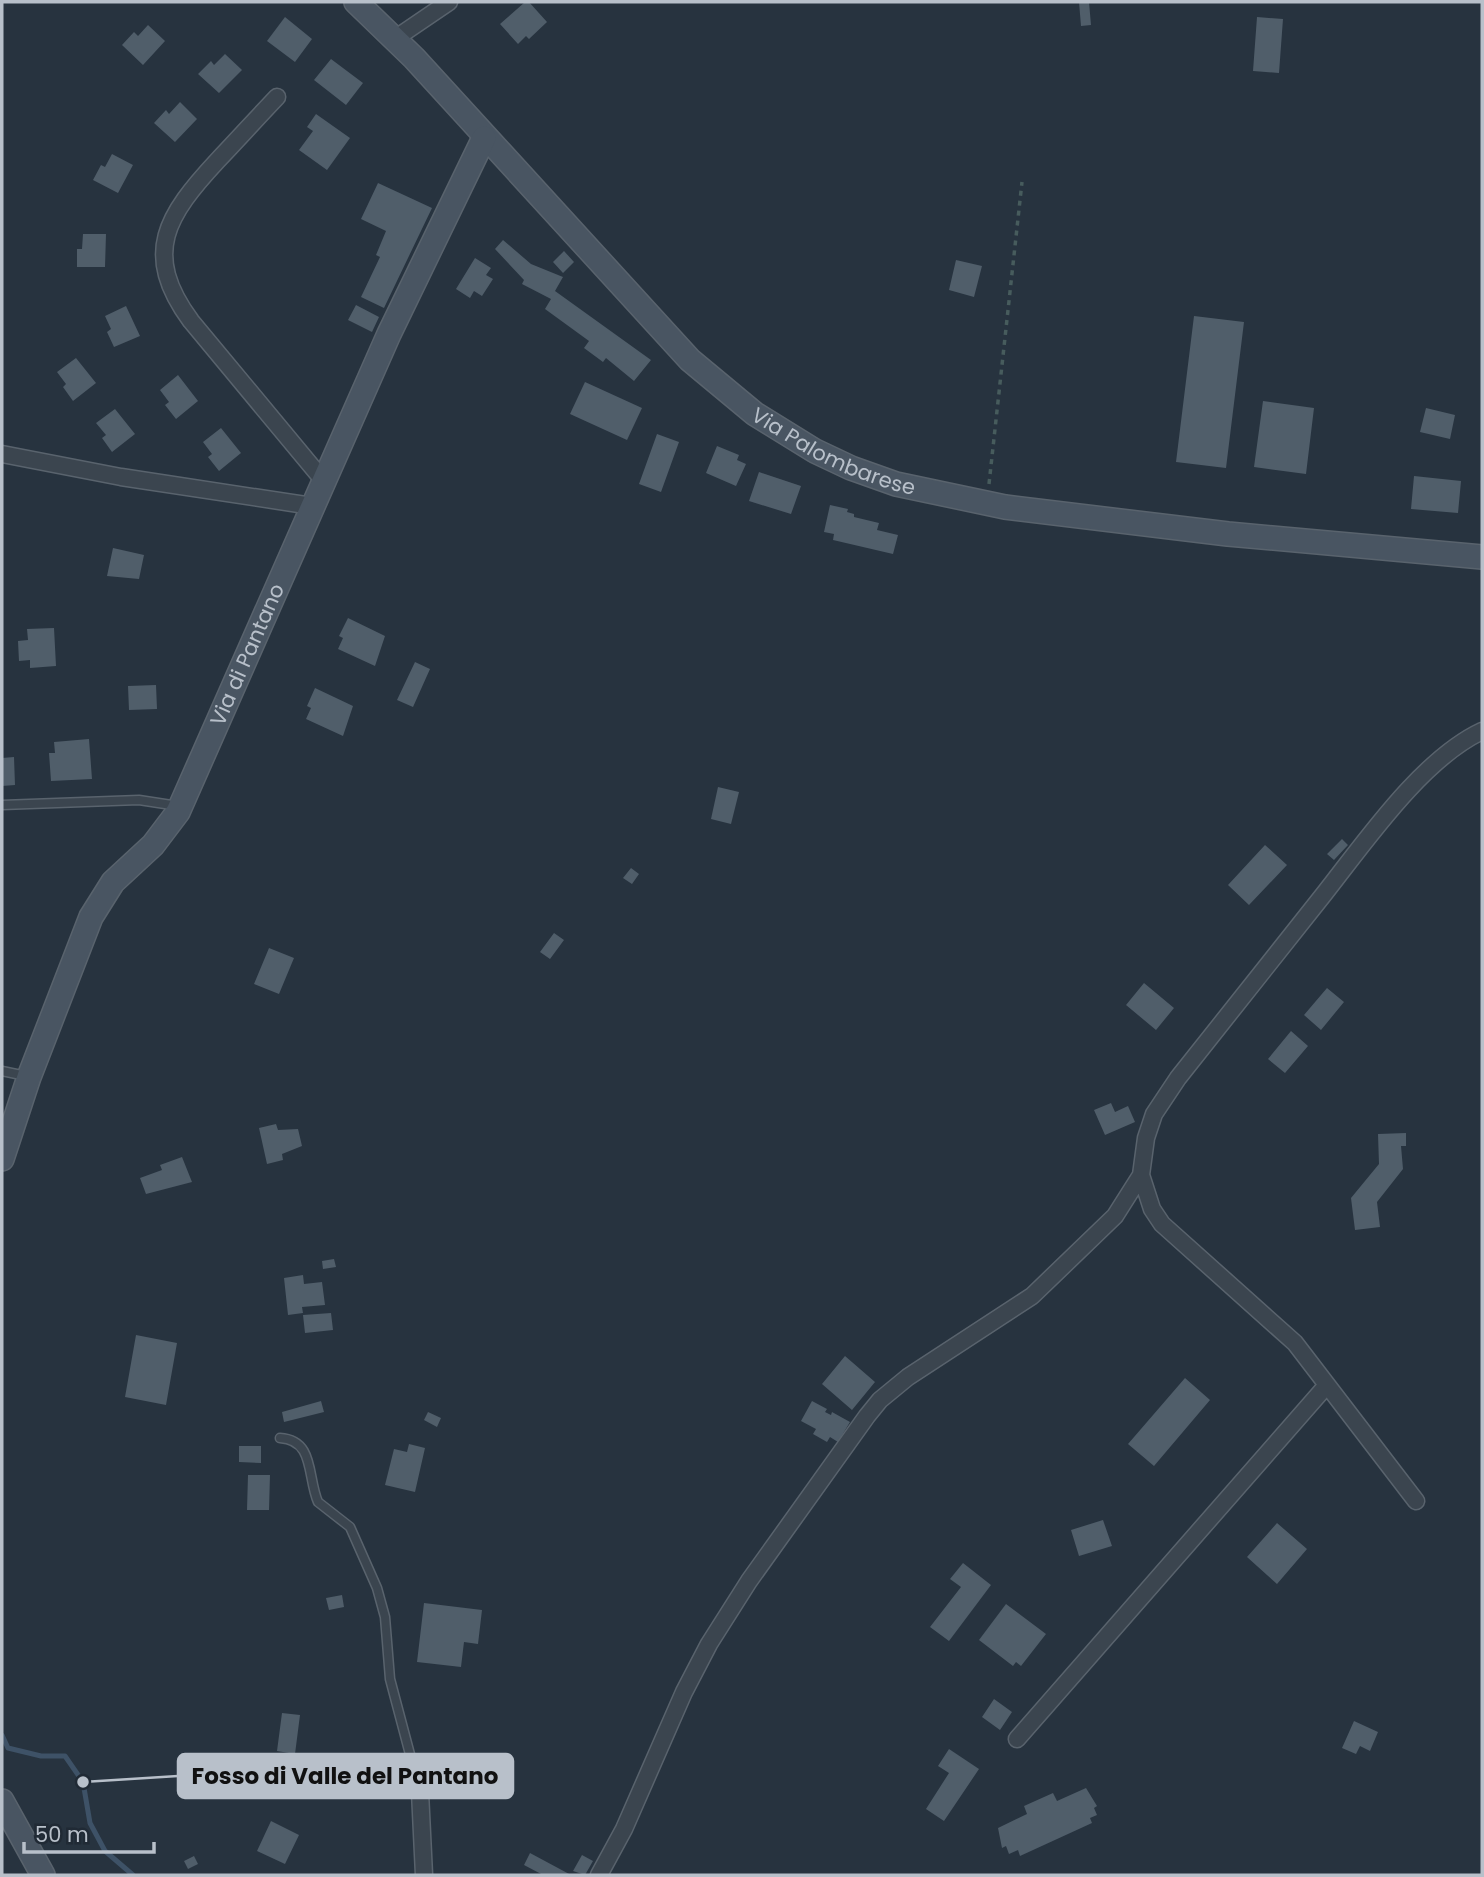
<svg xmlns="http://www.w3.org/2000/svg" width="1484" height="1877" viewBox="0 0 1484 1877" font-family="Poppins,sans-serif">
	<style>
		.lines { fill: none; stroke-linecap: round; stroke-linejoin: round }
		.stream { stroke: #3e5267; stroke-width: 5 }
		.building { fill: #505e6a }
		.lane-casing { stroke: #59636d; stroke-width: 11 }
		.street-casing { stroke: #59636d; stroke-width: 19 }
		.secondary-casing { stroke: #59636d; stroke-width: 26 }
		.path { stroke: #475c5d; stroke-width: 3.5; stroke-dasharray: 5 5; stroke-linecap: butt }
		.lane { stroke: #3b454f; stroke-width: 8 }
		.street { stroke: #3b454f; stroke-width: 16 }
		.secondary { stroke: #495562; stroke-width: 23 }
		.labels { text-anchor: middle; stroke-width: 5; stroke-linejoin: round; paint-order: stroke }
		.street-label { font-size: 21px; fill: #b8c0ca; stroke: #202a35 }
		.leader { fill: none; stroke: #b8c0ca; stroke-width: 2.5 }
		.callout-dot { fill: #b8c0ca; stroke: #202a35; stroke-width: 2.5 }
		.callout { fill: #b8c0ca; stroke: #b8c0ca; stroke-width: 2.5 }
		.callout-label { font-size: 23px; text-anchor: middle; font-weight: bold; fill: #111 }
	</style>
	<rect width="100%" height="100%" fill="#27333f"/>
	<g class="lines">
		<path class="stream" d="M2,1735L8,1748L41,1756H65L83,1782L90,1823L105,1851L133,1875"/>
	</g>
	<path class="building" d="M525,2H529L547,22L529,39L526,36L518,44L500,24Z
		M1079,2H1089L1091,25L1081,26Z
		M285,17L312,39L295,62L267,41Z
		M1257,17L1283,19L1279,73L1253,71Z
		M148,25L165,41L143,65L122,45L134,32L138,36Z
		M225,54L242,70L219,93L198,74L211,61L214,65Z
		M331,59L363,83L346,105L314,80Z
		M180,102L197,119L175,142L154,123L166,110L169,114Z
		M316,114L350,138L327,170L299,150L313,131L307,127Z
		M112,154L133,165L118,193L93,180L101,165L105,167Z
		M378,183L432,208L384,308L361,297L380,257L376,255L386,231L361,219Z
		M83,234H106L105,267H77V249H82Z
		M503,240L531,264L563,277L555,291L651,360L634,381L606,358L603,362L584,348L589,341L545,309L551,299L522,284L524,280L495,249Z
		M564,251L574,262L563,273L553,262Z
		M475,258L491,268L486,275L493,279L482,296L474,291L470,298L456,289Z
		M956,260L982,266L974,297L949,290Z
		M356,305L379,317L372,332L348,320Z
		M126,306L140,336L114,347L107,332L111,329L105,316Z
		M1194,316L1244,322L1226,468L1176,462Z
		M76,358L96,383L73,401L63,387L66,384L57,372Z
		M178,375L198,401L176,419L165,405L169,402L160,390Z
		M585,382L642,408L627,440L570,414Z
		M1263,401L1314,408L1306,474L1254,467Z
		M1426,408L1455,415L1450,439L1420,432Z
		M115,409L135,434L112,452L102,438L106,435L96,423Z
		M221,428L241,453L219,471L208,457L212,454L203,442Z
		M657,434L679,442L661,492L639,484Z
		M717,446L739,455L737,460L746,464L736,486L706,473Z
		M759,472L801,486L791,514L749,501Z
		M1414,476L1461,481L1458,513L1411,509Z
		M830,505L848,509L847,512L854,514V517L879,523L877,530L898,535L893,554L833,540L834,534L824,532Z
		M113,548L144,555L139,579L107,576Z
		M348,618L385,636L375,666L338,649L343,638L339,636Z
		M54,628L56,666L30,668V660L19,661L18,641L28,640L27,629Z
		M415,662L430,669L413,707L397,700Z
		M156,685L157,709L129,710L128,686Z
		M315,688L353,706L343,736L306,719L311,708L307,706Z
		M89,739L92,779L51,781L49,753H55L54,742Z
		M14,757L15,785L2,786V758Z
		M718,787L739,792L731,824L711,819Z
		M1342,839L1348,845L1334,860L1327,854Z
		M1265,845L1287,865L1249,905L1228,885Z
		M631,868L639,874L632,884L623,878Z
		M554,933L564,940L550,959L540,952Z
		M269,948L294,958L279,994L254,984Z
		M1144,983L1174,1008L1156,1030L1126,1005Z
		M1327,988L1344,1002L1321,1030L1304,1015Z
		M1291,1031L1308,1046L1285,1073L1268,1059Z
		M1111,1103L1115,1112L1128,1106L1135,1122L1105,1135L1094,1110Z
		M276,1124L278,1130L298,1129L302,1146L282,1154L283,1160L267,1164L259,1128Z
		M1406,1133V1146H1401L1403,1169L1377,1202L1380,1227L1355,1230L1351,1198L1379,1164L1378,1134Z
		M182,1157L192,1182L146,1194L140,1178L162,1170L160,1165Z
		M334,1259L336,1267L323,1269L322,1261Z
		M303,1275L304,1284L322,1282L325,1305L302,1307L303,1313L288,1315L284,1278Z
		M331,1313L333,1330L305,1333L303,1315Z
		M136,1335L177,1343L166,1405L125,1397Z
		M845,1356L875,1382L852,1410L822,1384Z
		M1185,1378L1210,1400L1154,1466L1128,1444Z
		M321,1401L324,1412L284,1422L282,1412Z
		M812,1401L827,1409L825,1412L831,1415L832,1412L850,1422L838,1442L830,1437L827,1442L813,1434L816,1429L801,1421Z
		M428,1412L441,1418L437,1427L424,1420Z
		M409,1444L425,1448L415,1492L385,1485L394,1449L407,1452Z
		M239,1446H261V1463L239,1462Z
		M248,1475H270L269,1510H247Z
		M1103,1520L1112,1546L1079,1556L1071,1530Z
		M1277,1523L1307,1549L1277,1584L1247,1557Z
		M963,1563L991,1585L949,1641L930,1627L961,1587L950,1579Z
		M342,1595L344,1607L329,1610L326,1598Z
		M424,1603L482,1610L478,1644L464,1642L461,1667L417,1662Z
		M1006,1604L1046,1634L1021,1666L1016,1662L1013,1666L979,1640Z
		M994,1699L1012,1712L1000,1730L982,1717Z
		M282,1713L300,1715L295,1754L277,1751Z
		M1354,1721L1378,1732L1370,1751L1360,1746L1356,1754L1342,1748Z
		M949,1749L979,1769L944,1821L926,1809L949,1773L938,1766Z
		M1086,1788L1097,1806L1094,1808L1097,1815L1090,1818L1092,1823L1020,1856L1018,1850L1009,1854L1006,1846L1002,1848L998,1828L1027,1814L1024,1806L1053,1793L1057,1801Z
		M271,1821L299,1835L285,1864L257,1851Z
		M530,1853L571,1875H543L524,1865Z
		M582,1855L593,1861L585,1875L573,1871Z
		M194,1856L198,1864L188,1869L184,1861Z"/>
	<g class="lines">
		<g class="lane-casing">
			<path id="lane" d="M2,805L139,800L178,806
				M2,1071L26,1076
				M280,1438C315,1440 307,1477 318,1502L350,1527L377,1588L385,1617L390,1679L420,1792"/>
		</g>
		<g class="street-casing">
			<path id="street" d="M396,38L449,2
				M277,97C257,118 238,139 218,160C167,215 141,253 191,321L323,480
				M2,454L121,477L312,506
				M1141,1175L1152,1209L1162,1224L1295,1343L1416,1501
				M1017,1739L1327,1385
				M420,1792L424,1875
				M599,1875L624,1829L684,1692L709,1644L749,1581L867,1416L880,1400L908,1377L1032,1296L1115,1216L1141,1175L1146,1138L1154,1114L1178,1078C1226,1017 1275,956 1324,894C1365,842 1422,759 1482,731"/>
		</g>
		<g class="secondary-casing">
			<g id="secondary">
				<path id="s1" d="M356,2L414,58L690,360L755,414L815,451L851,468L896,484L1005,507L1228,534L1482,557"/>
				<path id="s2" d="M2,1159L29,1077L91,917L113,882L153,845L178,812L389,334L484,138"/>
				<path d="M2,1801L43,1875"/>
			</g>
		</g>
		<path class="path" d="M989,484L1022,182"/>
		<use href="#lane" class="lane"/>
		<use href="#street" class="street"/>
		<use href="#secondary" class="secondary"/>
	</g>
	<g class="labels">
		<g class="street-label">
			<text dy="7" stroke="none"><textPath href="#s1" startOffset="662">Via Palombarese</textPath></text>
			<text dy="7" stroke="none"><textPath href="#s2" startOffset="567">Via di Pantano</textPath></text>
		</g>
	</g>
	<path class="leader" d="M83 1782L178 1776"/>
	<circle class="callout-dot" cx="83" cy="1782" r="7"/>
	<rect class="callout" x="178" y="1754" width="335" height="44" rx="7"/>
	<g class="callout-label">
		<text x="345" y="1784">Fosso di Valle del Pantano</text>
	</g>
	<rect width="1484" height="1877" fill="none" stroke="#b8c0ca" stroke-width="7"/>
	<path d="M24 1842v10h130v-10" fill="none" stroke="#b8c0ca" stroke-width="3.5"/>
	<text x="35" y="1842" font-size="21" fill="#b8c0ca" stroke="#202a35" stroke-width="5" paint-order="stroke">50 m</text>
</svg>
